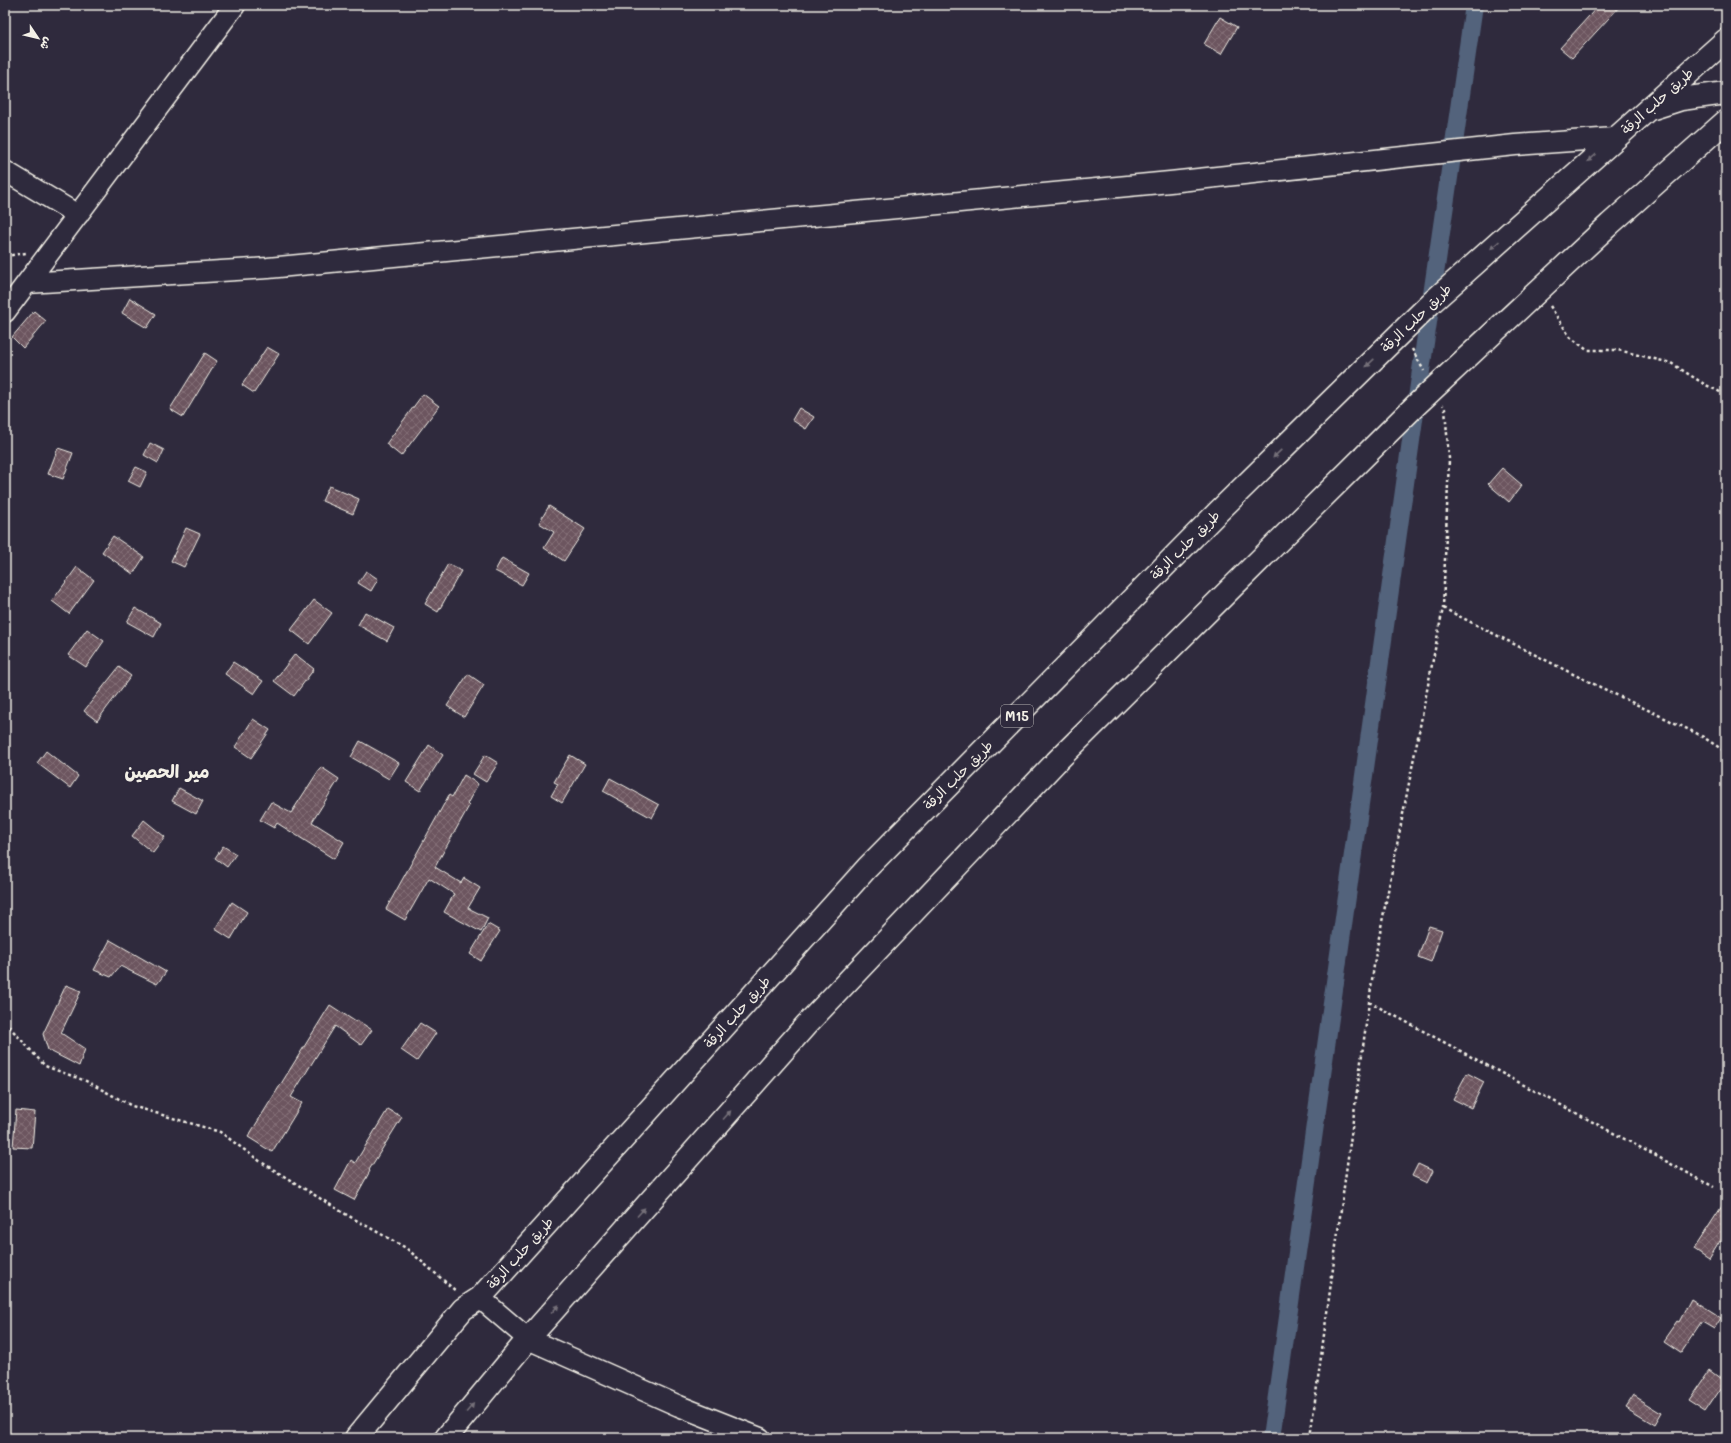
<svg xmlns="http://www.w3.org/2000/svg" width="1731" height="1443" viewBox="0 0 1731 1443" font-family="Mali,'Playpen Sans Arabic',sans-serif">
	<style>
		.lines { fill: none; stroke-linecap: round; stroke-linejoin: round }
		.canal { stroke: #52637c; stroke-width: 18 }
		.building { fill: url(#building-cross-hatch); stroke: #f4f1e8 }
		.minor-casing { stroke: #f4f1e8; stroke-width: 23 }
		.highway-casing { stroke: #f4f1e8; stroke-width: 25 }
		.path { stroke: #f4f1e8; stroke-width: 2.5; stroke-dasharray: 3 3; stroke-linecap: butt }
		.minor { stroke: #2f2a3d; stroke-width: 20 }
		.highway { stroke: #2f2a3d; stroke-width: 22 }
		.oneway { fill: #747079 }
		.labels { text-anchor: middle; stroke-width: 3.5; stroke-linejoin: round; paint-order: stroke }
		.shield { fill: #2f2a3d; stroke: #b9b5b5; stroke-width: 1 }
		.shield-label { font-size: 13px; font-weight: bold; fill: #f4f1e8 }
		.street-label { font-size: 14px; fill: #f4f1e8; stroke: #2f2a3d }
		.district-label { font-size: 18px; font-weight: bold; fill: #f4f1e8; stroke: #2f2a3d }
	</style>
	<defs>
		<pattern id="building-cross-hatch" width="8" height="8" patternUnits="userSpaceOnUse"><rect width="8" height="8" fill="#6c545e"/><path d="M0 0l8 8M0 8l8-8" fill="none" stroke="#826d75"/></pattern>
	</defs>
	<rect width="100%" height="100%" fill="#2f2a3d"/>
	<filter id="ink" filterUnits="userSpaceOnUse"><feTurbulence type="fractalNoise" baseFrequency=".025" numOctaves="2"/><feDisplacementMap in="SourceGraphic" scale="8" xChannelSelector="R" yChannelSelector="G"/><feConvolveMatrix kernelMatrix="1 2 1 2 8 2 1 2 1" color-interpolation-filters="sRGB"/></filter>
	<g filter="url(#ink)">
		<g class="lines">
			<path class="canal" d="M1271,1438L1416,405L1474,5"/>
		</g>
		<path class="building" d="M1599,5H1621L1572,58L1560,48Z
			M1220,17L1237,27L1221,54L1204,44Z
			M130,298L156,314L147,328L122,313Z
			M34,311L46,321L23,348L12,337Z
			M267,347L279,354L254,393L242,385Z
			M205,353L217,361L183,417L170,409Z
			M423,394L439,406L401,456L386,444Z
			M799,408L814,417L806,429L792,420Z
			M150,443L164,450L158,463L144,455Z
			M58,448L73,453L63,479L48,474Z
			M136,467L147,472L140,487L128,481Z
			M1502,468L1522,485L1509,502L1488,484Z
			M329,486L359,499L353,514L322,501Z
			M549,506L585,529L564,561L544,548L554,532L539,523Z
			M186,528L200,534L184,567L171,561Z
			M113,536L144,557L133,574L102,552Z
			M502,558L529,573L522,585L495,571Z
			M448,564L461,571L438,612L425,604Z
			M77,567L94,580L69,614L52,601Z
			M366,571L378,579L371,591L358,583Z
			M314,600L332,613L309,644L291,630Z
			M135,608L161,623L154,637L127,622Z
			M365,612L394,628L387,641L358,625Z
			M87,629L104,641L86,667L68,655Z
			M295,654L314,669L294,696L274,681Z
			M233,662L263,681L254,694L225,674Z
			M119,667L131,676L97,721L84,711Z
			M468,674L484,685L464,717L447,706Z
			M253,719L270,730L251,758L235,747Z
			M360,741L399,763L389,779L351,757Z
			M429,745L443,755L420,791L406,782Z
			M46,751L78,776L70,788L37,763Z
			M485,755L498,763L486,782L473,774Z
			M570,755L585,764L562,803L551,796L558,784L554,782Z
			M321,767L339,779L312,822L344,842L334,859L277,823L274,828L260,820L271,802L291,813Z
			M464,775L478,784L467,804L469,806L435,867L461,883L464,878L480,888L468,908L488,918L481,932L444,912L454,894L429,878L405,920L386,909L449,795L452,797Z
			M610,778L659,805L652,818L603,791Z
			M179,788L203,801L196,814L172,801Z
			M144,820L165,837L153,853L132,836Z
			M223,846L236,854L227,867L215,858Z
			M232,902L247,912L231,939L215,929Z
			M488,924L500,931L481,961L470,954Z
			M1429,926L1442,930L1431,962L1418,957Z
			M110,940L166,972L157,984L120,966L111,977L94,970Z
			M66,985L81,991L61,1033L85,1049L79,1066L48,1050L43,1034Z
			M330,1005L356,1022L357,1020L372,1030L361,1045L335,1026L291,1097L302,1103L272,1152L248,1137Z
			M420,1023L436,1033L417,1061L401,1050Z
			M1467,1073L1484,1082L1471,1108L1453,1099Z
			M388,1109L402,1117L369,1170L370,1171L354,1200L335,1190L351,1160L355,1163Z
			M16,1110L35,1112L32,1148L13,1147Z
			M1418,1164L1433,1171L1427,1183L1412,1176Z
			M1726,1200V1245L1720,1241L1709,1259L1694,1249Z
			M1691,1299L1721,1318L1714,1329L1702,1322L1681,1353L1663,1341L1677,1321L1679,1322Z
			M1710,1368L1726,1380L1705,1411L1688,1400Z
			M1633,1395L1662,1413L1655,1425L1625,1407Z"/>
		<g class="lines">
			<g class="minor-casing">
				<path id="minor" d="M5,171L78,215
					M27,283L268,268L1170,182L1515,145L1614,138
					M5,312L235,5
					M480,1298L528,1339L679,1406L760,1438"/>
			</g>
			<g class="highway-casing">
				<path id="highway" d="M1653,108L1681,99L1726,93
					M356,1438L463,1309L480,1298L867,868L1218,512L1431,303L1726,40
					M446,1438L528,1339L807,1024L1056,762L1416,405L1610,224L1726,121"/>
			</g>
			<path class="path" d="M5,256L26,253
				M1550,306L1570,337L1587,350H1618L1671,363L1704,384L1726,395
				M1412,349L1424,371
				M1443,608L1575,675L1700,735L1726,752
				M1369,1002L1714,1187
				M5,1022L45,1066L86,1081L132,1106L220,1132L261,1162L347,1215L406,1248L457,1292
				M1310,1438L1375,958L1443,608L1449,459L1445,409L1443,405"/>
			<use href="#minor" class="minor"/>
			<use href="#highway" class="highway"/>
		</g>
		<defs><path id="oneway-solid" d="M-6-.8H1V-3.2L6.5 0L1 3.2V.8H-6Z"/></defs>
		<g class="oneway">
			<use href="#oneway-solid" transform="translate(1592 158) rotate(138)"/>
			<use href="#oneway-solid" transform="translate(1495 245) rotate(138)"/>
			<use href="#oneway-solid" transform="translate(1370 363) rotate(136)"/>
			<use href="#oneway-solid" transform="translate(1277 454) rotate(136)"/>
			<use href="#oneway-solid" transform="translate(727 1115) rotate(-48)"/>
			<use href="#oneway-solid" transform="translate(641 1212) rotate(-48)"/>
			<use href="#oneway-solid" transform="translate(555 1309) rotate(-48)"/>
			<use href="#oneway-solid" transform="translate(470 1408) rotate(-50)"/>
		</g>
	</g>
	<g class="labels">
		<rect class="shield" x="1001" y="705" width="32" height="22" rx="3"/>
		<g class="shield-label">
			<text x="1017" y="721">M15</text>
		</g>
		<g class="street-label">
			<text transform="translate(1657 101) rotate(-42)" y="5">طريق حلب الرقة</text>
			<text transform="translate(1416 318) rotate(-44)" y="5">طريق حلب الرقة</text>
			<text transform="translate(1185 545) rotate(-45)" y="5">طريق حلب الرقة</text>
			<text transform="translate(958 775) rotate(-45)" y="5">طريق حلب الرقة</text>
			<text transform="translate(737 1012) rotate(-48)" y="5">طريق حلب الرقة</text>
			<text transform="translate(520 1253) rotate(-48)" y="5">طريق حلب الرقة</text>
		</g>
		<g class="district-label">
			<text x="167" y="778">مير الحصين</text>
		</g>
	</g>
	<rect width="1731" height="1443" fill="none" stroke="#2f2a3d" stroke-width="20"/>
	<rect x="10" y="10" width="1711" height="1423" fill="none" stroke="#f4f1e8" stroke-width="1.5" filter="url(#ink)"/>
	<g transform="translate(38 38) rotate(125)" stroke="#2f2a3d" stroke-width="3" paint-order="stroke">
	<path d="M0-3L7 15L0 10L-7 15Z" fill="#f4f1e8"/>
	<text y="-6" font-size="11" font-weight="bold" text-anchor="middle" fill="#f4f1e8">ش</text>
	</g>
</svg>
